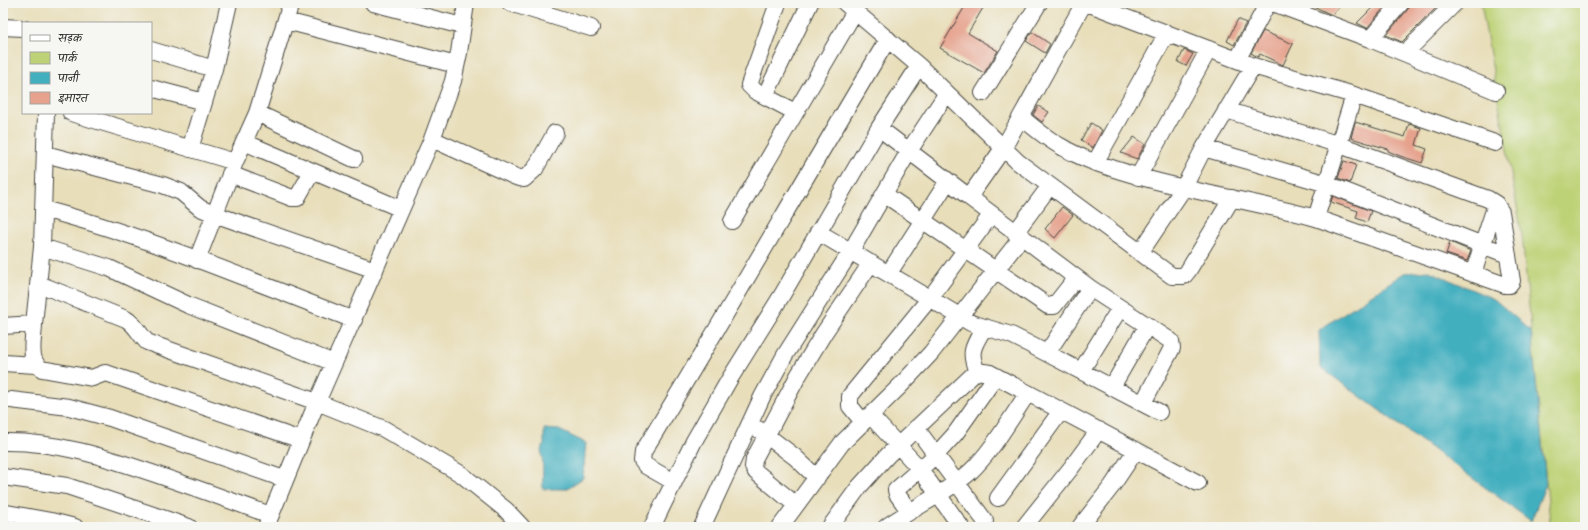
<svg xmlns="http://www.w3.org/2000/svg" width="1588" height="530" viewBox="0 0 1588 530" font-family="Kalam,'Playpen Sans Deva',sans-serif">
	<style>
		.green { fill: #bdd276; stroke: #747e50 }
		.water { fill: #42afbf; stroke: #366d75 }
		.building { fill: #e6a28d }
		.lines { fill: none; stroke-linecap: round; stroke-linejoin: round }
		.minor-casing { stroke: #474640; stroke-width: 18 }
		.minor { stroke: #fff; stroke-width: 16 }
	</style>
	<rect width="100%" height="100%" fill="#f6f6f2"/>
	<filter id="ink" filterUnits="userSpaceOnUse"><feTurbulence type="fractalNoise" baseFrequency=".025" numOctaves="2"/><feDisplacementMap in="SourceGraphic" scale="8" xChannelSelector="R" yChannelSelector="G"/><feConvolveMatrix kernelMatrix="1 2 1 2 8 2 1 2 1" color-interpolation-filters="sRGB"/></filter>
	<filter id="wash" filterUnits="userSpaceOnUse"><feTurbulence type="fractalNoise" baseFrequency=".012" numOctaves="4" result="noise"/><feDisplacementMap in="SourceGraphic" scale="16" xChannelSelector="R" yChannelSelector="G"/><feGaussianBlur stdDeviation="0.9" result="paint"/><feColorMatrix in="noise" values="0 0 0 0 0 0 0 0 0 0 0 0 0 0 0 0 0 1.4 0 .05"/><feComposite in="paint" operator="in"/></filter>
	<g filter="url(#wash)">
		<rect width="100%" height="100%" fill="#e8deba"/>
		<path class="green" d="M1481,3H1585V527H1548L1550,522L1522,235Z"/>
		<path class="water" d="M1429,271L1494,299L1531,331L1546,484L1531,521L1320,367L1319,330L1404,273Z
			M544,429L559,430L586,443L583,478L566,489H543C542,475 544,464 541,450L544,445Z"/>
		<g id="blocks">
			<path class="building" d="M967,3H986L968,33L998,51L984,73L940,48Z
				M1307,3H1343L1332,15Z
				M1377,3H1388L1367,28L1357,23Z
				M1410,3H1430L1436,8L1402,42L1386,35L1408,9Z
				M1238,19L1246,23L1234,45L1227,41Z
				M1263,31L1293,44L1283,65L1260,54L1258,57L1251,53Z
				M1032,32L1050,44L1045,53L1026,41Z
				M1184,50L1193,54L1186,66L1178,62Z
				M1038,106L1049,112L1042,122L1033,115Z
				M1355,122L1405,137L1409,124L1421,128L1416,145L1427,149L1422,163L1400,156L1388,151V149L1351,138Z
				M1091,123L1102,130L1093,148L1081,140Z
				M1134,137L1145,144L1137,159L1121,153Z
				M1344,161L1356,165L1350,183L1338,178Z
				M1333,196L1371,211L1367,222L1356,218L1358,211L1331,202Z
				M1062,207L1073,215L1055,238L1045,229Z
				M1450,242L1471,251L1467,261L1446,254Z"/>
		</g>
	</g>
	<g filter="url(#ink)">
		<use href="#blocks" fill-opacity="0" stroke="#474640" stroke-width="1"/>
		<g class="lines">
			<g class="minor-casing">
				<path id="minor" d="M373,3L462,26
					M510,3L591,28
					M778,3L749,85L755,91L795,112
					M845,3L919,66L1018,162L1172,276H1184L1188,271L1232,198
					M1084,3L1004,147L969,197L1090,288L1171,341L1172,348L1143,403
					M1273,3L1370,39L1496,91
					M286,21L456,65
					M3,27L23,28
					M1370,39L1401,3
					M151,50L214,69L229,3
					M1405,53L1455,3
					M1237,60L1268,3
					M151,88L204,102
					M983,93L1039,3
					M1354,95L1495,143
					M765,96L810,3
					M1226,110L1340,145L1488,199L1496,204L1501,212L1512,281L1509,285H1505L1316,218
					M71,113L235,162
					M257,113L354,159
					M1021,117C1034,128 1047,139 1062,147C1082,159 1105,166 1127,173C1189,192 1254,201 1316,218L1354,95L1253,66L1087,3
					M879,128L969,197
					M432,139L516,177L524,179L535,169L555,133
					M244,142L401,209
					M1204,148L1327,184L1508,255
					M190,149L214,69
					M45,154L163,185L181,192L200,208L214,214L375,270
					M1095,163L1167,33
					M230,174L292,198H297L312,172
					M1138,177L1209,49
					M884,194L1048,306H1054L1076,278
					M43,209C150,237 251,281 354,320
					M732,221L855,11
					M818,232L971,323L1011,335L1027,343L1159,412
					M1015,233L1049,187
					M42,247L109,268L188,305L334,363
					M1140,253L1183,189L1204,148L1253,66
					M197,260L235,162L257,113L291,3
					M889,273L948,181
					M1473,274L1496,204
					M39,284L126,319C136,325 139,334 147,342L317,402L384,429L461,474L506,510L522,527
					M34,324C34,338 27,361 42,369L92,378L105,373L109,374L301,440
					M3,326L34,324L42,247L46,113
					M1047,353L1090,288
					M3,363L36,365
					M977,371C968,352 974,345 984,328
					M1081,371L1120,308
					M1112,387L1147,326
					M11,400L69,407L110,418L284,479
					M870,415L920,469L961,527
					M863,422L850,406V396L930,298L991,215
					M916,428L985,521
					M758,429L795,457L817,478
					M3,442C56,441 105,457 155,474C193,487 232,501 270,515
					M3,477L67,486L189,527
					M674,482L646,466L642,461L643,452C726,316 805,177 888,39
					M998,498L1061,411
					M796,505L756,472L753,467L754,459L798,376L824,333L871,263
					M909,511L897,494L896,490L936,455L955,434L996,376
					M7,513L51,521L75,527
					M266,527L317,402L432,139L453,81L459,53L466,3
					M652,527L694,441L729,380L782,295L879,128L919,66
					M702,527L762,397L785,355L851,251L909,151L947,93
					M780,527L842,443L900,386L931,353L1021,238
					M830,527L859,487L888,455L977,371L990,373L1198,483
					M886,527C911,509 948,492 970,472C993,450 1010,419 1028,393
					M1024,527L1071,468L1099,430
					M1080,527L1112,486L1136,450"/>
			</g>
			<use href="#minor" class="minor"/>
		</g>
	</g>
	<rect width="1588" height="530" fill="none" stroke="#f6f6f2" stroke-width="16"/>
	<rect x="22" y="22" width="130" height="92" fill="#f6f6f2" stroke="#a5a5a2"/>
	<rect x="30" y="35" width="20" height="6" fill="#ffffff" stroke="#a5a5a2"/>
	<text x="58" y="42" font-size="12" fill="#2b2b2b">सड़क</text>
	<rect x="30" y="52" width="20" height="12" fill="#bdd276" stroke="#a5a5a2"/>
	<text x="58" y="62" font-size="12" fill="#2b2b2b">पार्क</text>
	<rect x="30" y="72" width="20" height="12" fill="#42afbf" stroke="#a5a5a2"/>
	<text x="58" y="82" font-size="12" fill="#2b2b2b">पानी</text>
	<rect x="30" y="92" width="20" height="12" fill="#e6a28d" stroke="#a5a5a2"/>
	<text x="58" y="102" font-size="12" fill="#2b2b2b">इमारत</text>
</svg>
